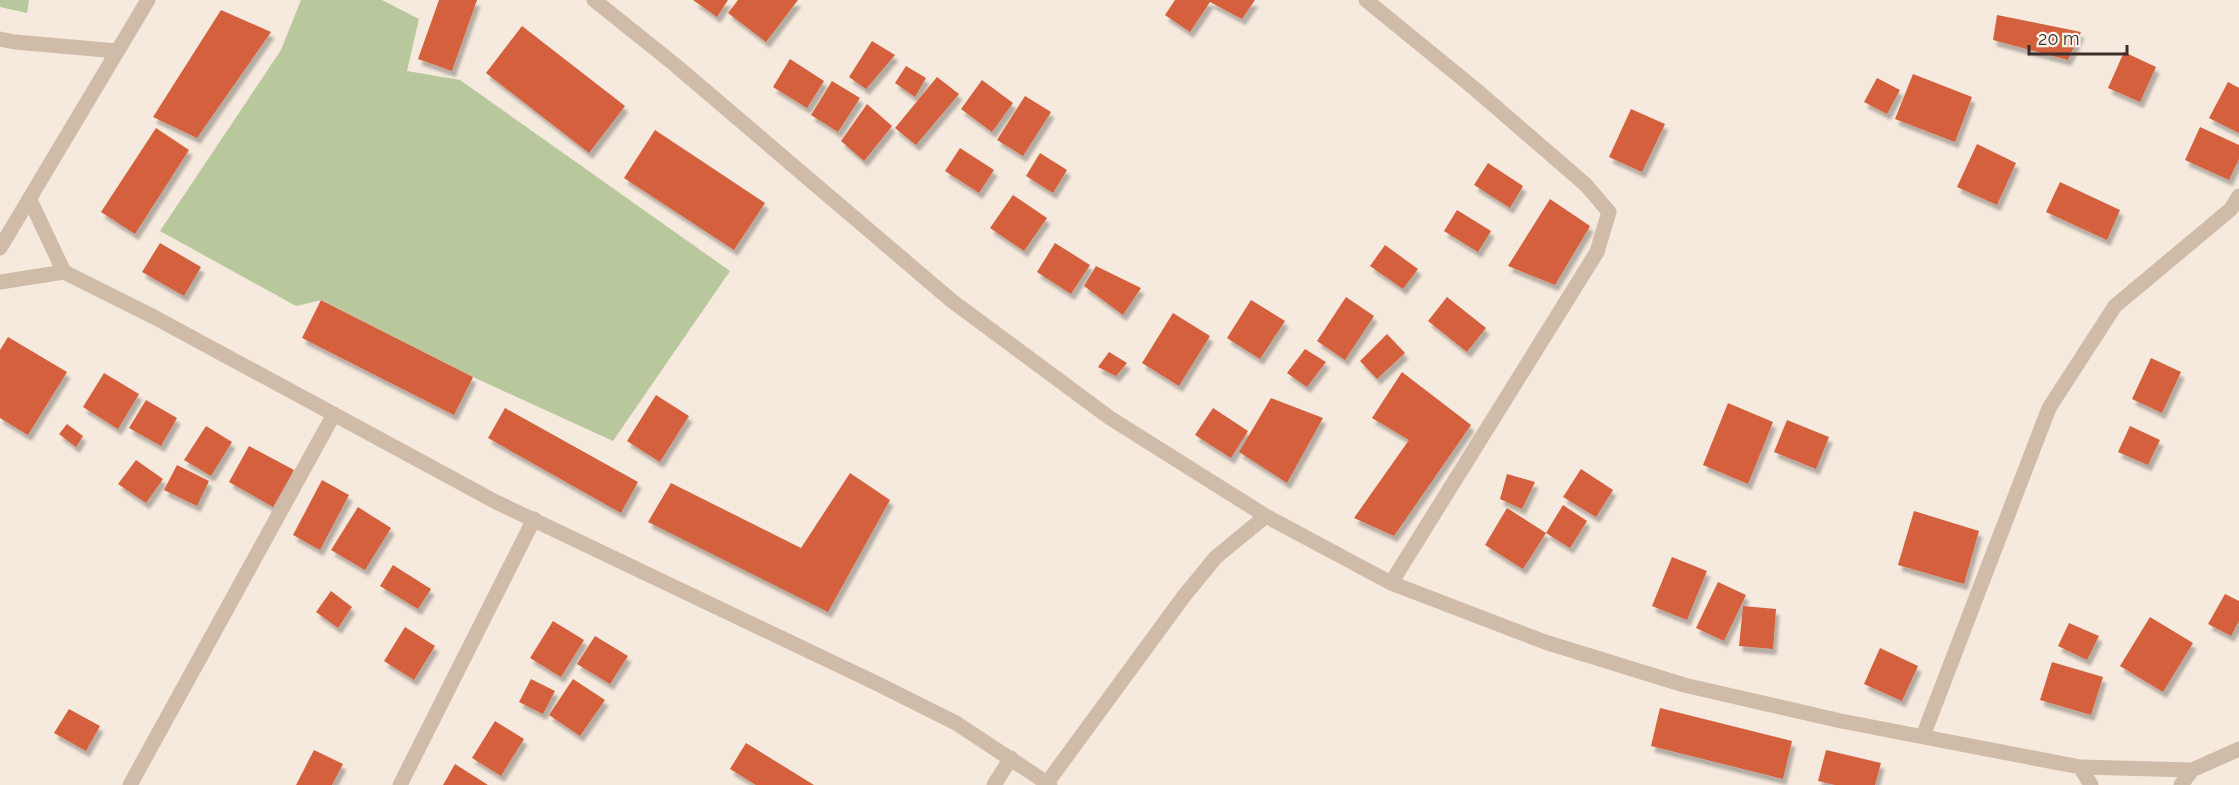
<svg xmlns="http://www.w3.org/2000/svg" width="2239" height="785" viewBox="0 0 2239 785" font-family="Raleway,sans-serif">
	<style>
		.green { fill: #b9c79c }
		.building { fill: #d4603e; filter: url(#shadow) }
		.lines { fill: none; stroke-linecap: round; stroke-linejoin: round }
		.street { stroke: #d0baa8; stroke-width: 15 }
	</style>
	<defs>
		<filter id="shadow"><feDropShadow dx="3.5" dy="6" stdDeviation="1.5" flood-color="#0004"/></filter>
	</defs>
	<rect width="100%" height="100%" fill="#f6eade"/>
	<path class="green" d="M0,0H29L27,13L0,7Z
		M301,0H382L419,19L407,71L460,80L730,271L613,441L473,377L322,300L296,306L160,231L281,50Z"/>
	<path class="building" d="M439,0H477L452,71L418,59Z
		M693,0H728L717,17Z
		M738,0H798L766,42L728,13Z
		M1175,0H1255L1242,19L1210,2L1190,32L1165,15Z
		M221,10L271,32L197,138L153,117Z
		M1997,15L2081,32L2068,60L1993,40Z
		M522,26L625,106L589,153L486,73Z
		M872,41L895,55L866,89L849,77Z
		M2124,52L2156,67L2140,102L2108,88Z
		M790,59L824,81L807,108L773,87Z
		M906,66L926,78L915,97L895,83Z
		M1913,74L1972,97L1955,142L1895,119Z
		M937,77L959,94L916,145L895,128Z
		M1877,78L1900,90L1887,114L1864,102Z
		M982,80L1013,103L992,132L961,109Z
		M832,81L860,98L838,132L811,115Z
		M2228,82L2239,88V133L2209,118Z
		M1025,96L1051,112L1023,156L997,140Z
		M867,104L892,126L864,161L841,141Z
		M1631,109L1665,124L1642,172L1609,157Z
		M2200,127L2239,145V159L2229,180L2185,160Z
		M156,128L189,150L135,234L101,212Z
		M655,130L765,203L734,250L624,178Z
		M1977,144L2016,163L1997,205L1957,187Z
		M960,148L994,170L979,193L945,171Z
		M1040,153L1067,170L1053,193L1026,176Z
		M1488,163L1523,186L1510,208L1474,185Z
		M2060,182L2120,210L2107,240L2046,212Z
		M1013,195L1047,218L1024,251L990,228Z
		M1550,199L1590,226L1555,285L1508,266Z
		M1457,210L1491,231L1478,252L1444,231Z
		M160,243L201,267L184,296L142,272Z
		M1055,243L1090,265L1071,294L1037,272Z
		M1385,245L1418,269L1403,289L1370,266Z
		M1096,266L1141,288L1123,315L1084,286Z
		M1346,297L1374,316L1345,360L1317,341Z
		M1447,297L1486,328L1467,352L1428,321Z
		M321,300L473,377L454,415L302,338Z
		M1251,300L1285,321L1260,359L1227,338Z
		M1173,313L1210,336L1179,386L1142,363Z
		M1387,334L1405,353L1377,379L1360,361Z
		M8,337L67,372L28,435L0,418V350Z
		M1305,349L1326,362L1307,387L1287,373Z
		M1109,352L1127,363L1116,376L1098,367Z
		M2151,358L2181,372L2162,413L2132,399Z
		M1402,372L1471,425L1394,536L1354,518L1409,440L1372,418Z
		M104,373L139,394L118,429L83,407Z
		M656,395L689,416L660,462L627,441Z
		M1271,398L1323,418L1287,483L1239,452Z
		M146,400L177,418L161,446L129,428Z
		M1728,403L1773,422L1748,484L1703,465Z
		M505,408L638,482L621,513L488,438Z
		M1213,408L1248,431L1231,458L1195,435Z
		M1787,420L1829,437L1816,469L1774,452Z
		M67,424L83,436L76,447L59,434Z
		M206,426L232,442L211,476L184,460Z
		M2130,426L2160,440L2148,465L2118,452Z
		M249,446L294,470L273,507L229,482Z
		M136,460L163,479L146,503L118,484Z
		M177,465L209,481L197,506L164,490Z
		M1581,469L1613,490L1596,517L1563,497Z
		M850,473L890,500L828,612L648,522L671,483L801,548Z
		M1507,474L1535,482L1522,509L1500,499Z
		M322,480L349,495L320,550L293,535Z
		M1563,505L1587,521L1570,548L1546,533Z
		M358,507L391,528L365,570L331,550Z
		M1507,508L1546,533L1523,569L1485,545Z
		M1914,511L1979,531L1964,584L1898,565Z
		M1672,557L1707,571L1687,620L1652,606Z
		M393,565L431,589L418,609L380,586Z
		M1718,582L1746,595L1724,641L1696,628Z
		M331,591L352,607L338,628L316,612Z
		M2225,594L2239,601V621L2231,636L2208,624Z
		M1743,606L1776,609L1773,649L1739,646Z
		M2150,617L2193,643L2163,692L2120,666Z
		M553,621L584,640L561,677L530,658Z
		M2069,623L2099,636L2087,660L2058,646Z
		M405,627L435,646L414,680L384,661Z
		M595,636L628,656L610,684L577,664Z
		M1880,648L1918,666L1902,701L1864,684Z
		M2052,662L2103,677L2091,715L2040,700Z
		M531,679L555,691L543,714L519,702Z
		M573,679L605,700L580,736L549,715Z
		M1660,708L1792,741L1783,779L1651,746Z
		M69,709L100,726L86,751L54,733Z
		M495,721L524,739L501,776L472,758Z
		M746,743L814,785H756L730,769Z
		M314,750L343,764L332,785H296Z
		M1826,750L1881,763L1875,785H1835L1818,781Z
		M455,764L488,785H443Z"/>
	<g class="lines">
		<path class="street" d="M594,0L674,64L952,301L1110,418L1266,516L1391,583L1545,642L1684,685L1841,721L2080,767L2192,770L2239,749
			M1366,0L1475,89L1586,185L1609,212L1597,252L1391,583
			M0,39L15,42L117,51
			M30,200L64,272
			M0,248L148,0
			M0,282L64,272L154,317L496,502L878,684L956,723L1050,785
			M1923,736L2049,408L2115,306L2231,209L2239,196
			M2080,767L2091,785
			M1047,783L1184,596L1216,557L1266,516
			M130,785L334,414
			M400,785L534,519
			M994,785L1011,758
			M2181,785L2192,770"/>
	</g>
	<path d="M2029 45v9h98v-9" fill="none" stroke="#3c2f29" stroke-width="3"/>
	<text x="2038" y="45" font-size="18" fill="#3c2f29" stroke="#fcf4ec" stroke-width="4.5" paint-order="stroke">20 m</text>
</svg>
